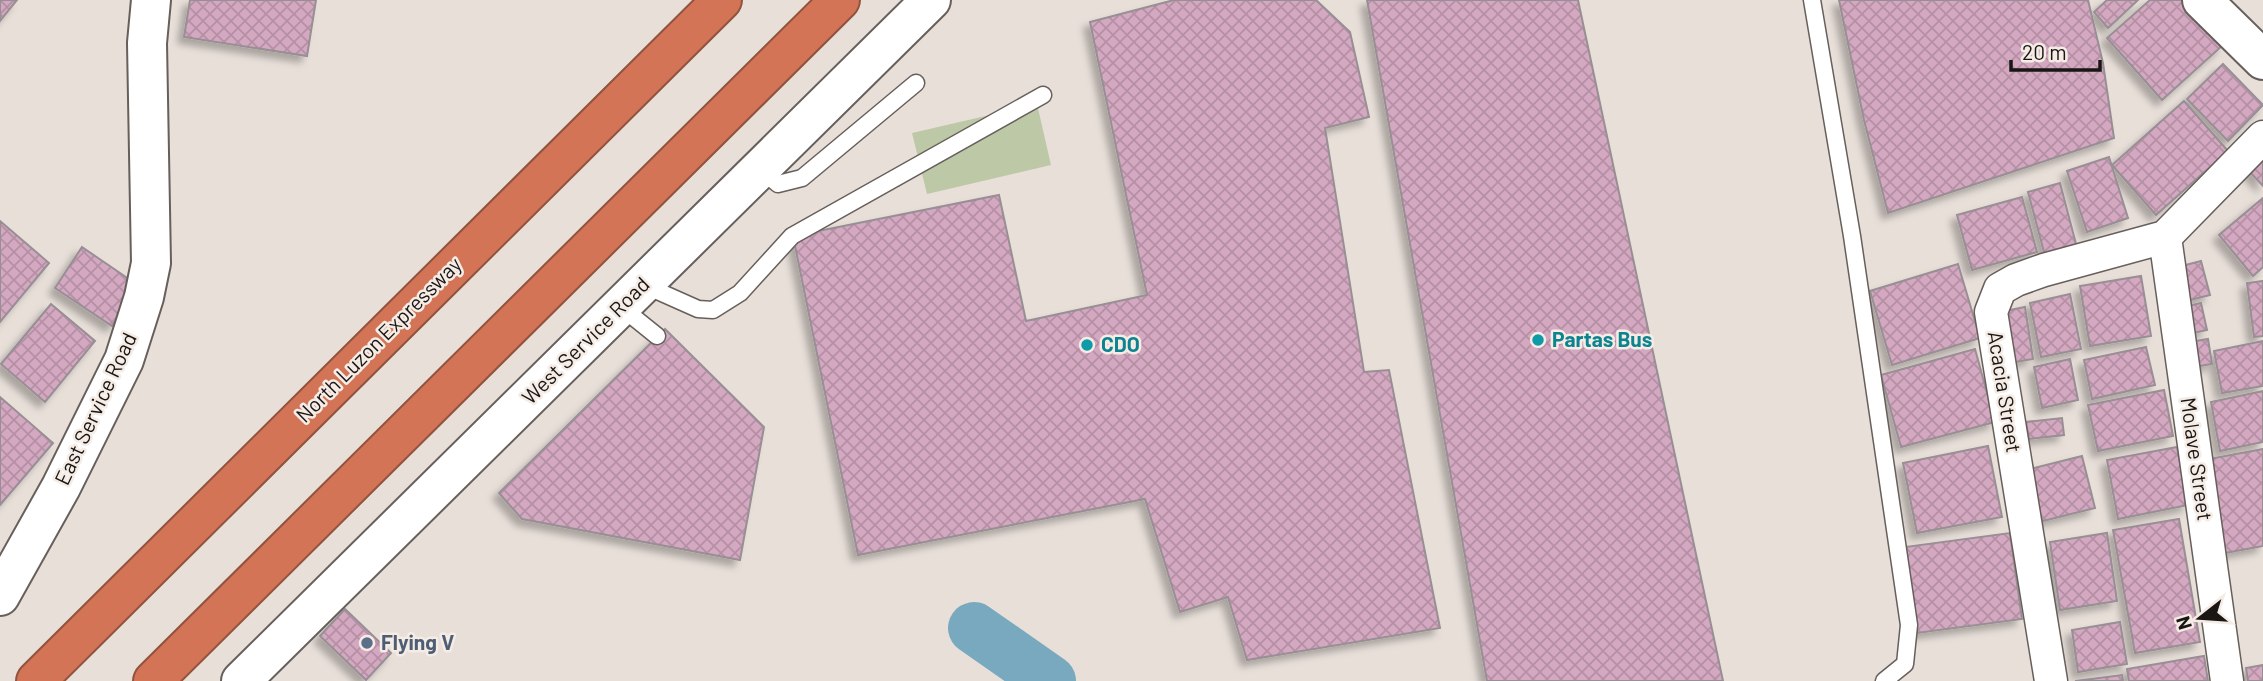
<svg xmlns="http://www.w3.org/2000/svg" width="2263" height="681" viewBox="0 0 2263 681" font-family="Barlow,sans-serif">
	<style>
		.pitch { fill: #bdc8a7 }
		.lines { fill: none; stroke-linecap: round; stroke-linejoin: round }
		.river { stroke: #79a9be; stroke-width: 52 }
		.building { fill: url(#building-cross-hatch); stroke: #988f94; stroke-width: 2; filter: url(#shadow) }
		.service-casing { stroke: #675f5b; stroke-width: 19 }
		.minor-casing { stroke: #675f5b; stroke-width: 35 }
		.tertiary-casing { stroke: #675f5b; stroke-width: 42 }
		.secondary-casing { stroke: #675f5b; stroke-width: 42 }
		.motorway-casing { stroke: #91533e; stroke-width: 42 }
		.service { stroke: #fff; stroke-width: 16 }
		.minor { stroke: #fff; stroke-width: 32 }
		.tertiary { stroke: #fff; stroke-width: 38 }
		.secondary { stroke: #fff; stroke-width: 38 }
		.motorway { stroke: #d27455; stroke-width: 38 }
		.culture-dot { fill: #0f9aa8; stroke: #f5ece6; stroke-width: 2.5 }
		.service-dot { fill: #5c6f8a; stroke: #f5ece6; stroke-width: 2.5 }
		.labels { text-anchor: middle; stroke-width: 5; stroke-linejoin: round; paint-order: stroke }
		.street-label { font-size: 21px; fill: #191614; stroke: #f5ece6 }
		.culture-label { font-size: 21px; font-weight: bold; fill: #0d838f; stroke: #f5ece6; text-anchor: start }
		.service-label { font-size: 21px; font-weight: bold; fill: #4e5e75; stroke: #f5ece6; text-anchor: start }
	</style>
	<defs>
		<pattern id="building-cross-hatch" width="8" height="8" patternUnits="userSpaceOnUse" patternTransform="scale(1.75)"><rect width="8" height="8" fill="#d3a8c0"/><path d="M0 0l8 8M0 8l8-8" fill="none" stroke="#b590a4"/></pattern>
		<filter id="shadow"><feDropShadow dx="-6" dy="6" stdDeviation="3.5" flood-color="#0004"/></filter>
	</defs>
	<rect width="100%" height="100%" fill="#e8dfd9"/>
	<path class="pitch" d="M1037,104L1051,165L927,194L912,133Z"/>
	<g class="lines">
		<path class="river" d="M974,628L1050,681"/>
	</g>
	<path class="building" d="M0,0H17L0,21Z
		M190,0H316L307,56L184,37Z
		M1174,0H1316L1350,32L1369,117L1325,128L1364,372L1389,370L1440,628L1247,660L1228,597L1180,612L1145,499L858,555L793,236L999,195L1026,321L1147,295L1090,22Z
		M1367,0H1578L1723,681H1487Z
		M1839,0H2088L2103,63L2114,138L1888,213L1864,120Z
		M2107,0H2138L2108,28L2094,12Z
		M2150,0H2183L2223,45L2162,100L2107,38Z
		M2223,64L2263,105L2228,141L2187,99Z
		M2184,101L2228,151L2156,215L2112,165Z
		M2263,155V186L2248,170Z
		M2109,157L2128,218L2087,232L2067,171Z
		M2060,183L2080,259L2048,267L2028,192Z
		M2022,197L2037,252L1972,270L1957,215Z
		M2263,198V267L2253,276L2219,235Z
		M0,221L49,263L0,322Z
		M82,247L139,286L112,326L55,288Z
		M2201,261L2210,295L2182,302L2174,268Z
		M1958,264L1980,338L1892,365L1870,291Z
		M2141,276L2151,336L2090,346L2080,286Z
		M2263,281V336L2254,337L2247,283Z
		M2070,294L2081,349L2041,357L2030,303Z
		M2201,303L2207,330L2188,334L2183,307Z
		M51,304L95,341L45,402L1,364Z
		M2025,307L2033,359L2009,363L2000,312Z
		M665,329L764,427L740,560L522,519L499,493Z
		M2208,339L2212,364L2193,367L2189,342Z
		M2263,341V386L2222,393L2214,351Z
		M2146,347L2155,385L2092,399L2084,360Z
		M1975,349L1995,422L1901,447L1881,375Z
		M2070,359L2078,400L2042,408L2034,367Z
		M2164,390L2173,436L2098,451L2088,405Z
		M2263,391V442L2220,451L2211,402Z
		M0,397L53,443L0,505Z
		M2062,418L2064,435L2029,439L2026,422Z
		M1988,446L2002,517L1917,533L1903,463Z
		M2177,447L2188,505L2118,519L2107,460Z
		M2263,449V546L2225,553L2209,459Z
		M2082,456L2095,508L2035,523L2022,471Z
		M2179,519L2200,642L2135,653L2113,530Z
		M2010,533L2022,619L1917,633L1905,547Z
		M2107,533L2117,601L2060,610L2050,542Z
		M345,609L391,653L366,680L320,636Z
		M2120,622L2127,664L2078,672L2072,630Z
		M2204,656L2208,681H2129L2127,669Z
		M2263,665V681H2248L2246,668Z
		M2122,675L2123,681H2075Z"/>
	<g class="lines">
		<g class="service-casing">
			<path id="service" d="M1812,0L1852,236L1909,625L1905,664L1884,681
				M760,169L778,184L802,178L916,83
				M644,285L698,309L713,310L740,293L792,236L1043,95
				M621,307L657,336"/>
		</g>
		<g class="minor-casing">
			<path id="minor" d="M2165,237L2227,681
				M2051,681L1991,312L2000,289L2016,280L2044,270L2165,237L2263,137"/>
		</g>
		<g class="tertiary-casing">
			<path id="tertiary" d="M2202,0L2263,60
				M241,681L931,0"/>
		</g>
		<g class="secondary-casing">
			<path id="secondary" d="M0,596L61,487L124,360L144,297L151,263L147,43L151,0"/>
		</g>
		<g class="motorway-casing">
			<path id="motorway" d="M36,681L722,0
				M153,681L840,0"/>
		</g>
		<use href="#service" class="service"/>
		<use href="#minor" class="minor"/>
		<use href="#tertiary" class="tertiary"/>
		<use href="#secondary" class="secondary"/>
		<use href="#motorway" class="motorway"/>
	</g>
	<g class="culture-dot">
		<circle cx="1538" cy="340" r="7"/>
		<circle cx="1087" cy="345" r="7"/>
	</g>
	<circle class="service-dot" cx="367" cy="643" r="7"/>
	<g class="labels">
		<g class="street-label">
			<text transform="translate(379 340) rotate(-45)" y="7">North Luzon Expressway</text>
			<text transform="translate(586 341) rotate(-45)" y="7">West Service Road</text>
			<text transform="translate(2004 392) rotate(81)" y="7">Acacia Street</text>
			<text transform="translate(96 409) rotate(-65)" y="7">East Service Road</text>
			<text transform="translate(2196 459) rotate(82)" y="7">Molave Street</text>
		</g>
		<g class="culture-label">
			<text x="1552" y="347">Partas Bus</text>
			<text x="1101" y="352">CDO</text>
		</g>
		<g class="service-label">
			<text x="381" y="650">Flying V</text>
		</g>
	</g>
	<g transform="translate(2200 618) rotate(253)" stroke="#f5ece6" stroke-width="5" paint-order="stroke">
	<path d="M0-5L12 26L0 18L-12 26Z" fill="#191614"/>
	<text y="-10" font-size="19" font-weight="bold" text-anchor="middle" fill="#191614">N</text>
	</g>
	<path d="M2011 60v10h89v-10" fill="none" stroke="#191614" stroke-width="3.5"/>
	<text x="2022" y="60" font-size="21" fill="#191614" stroke="#f5ece6" stroke-width="5" paint-order="stroke">20 m</text>
</svg>
